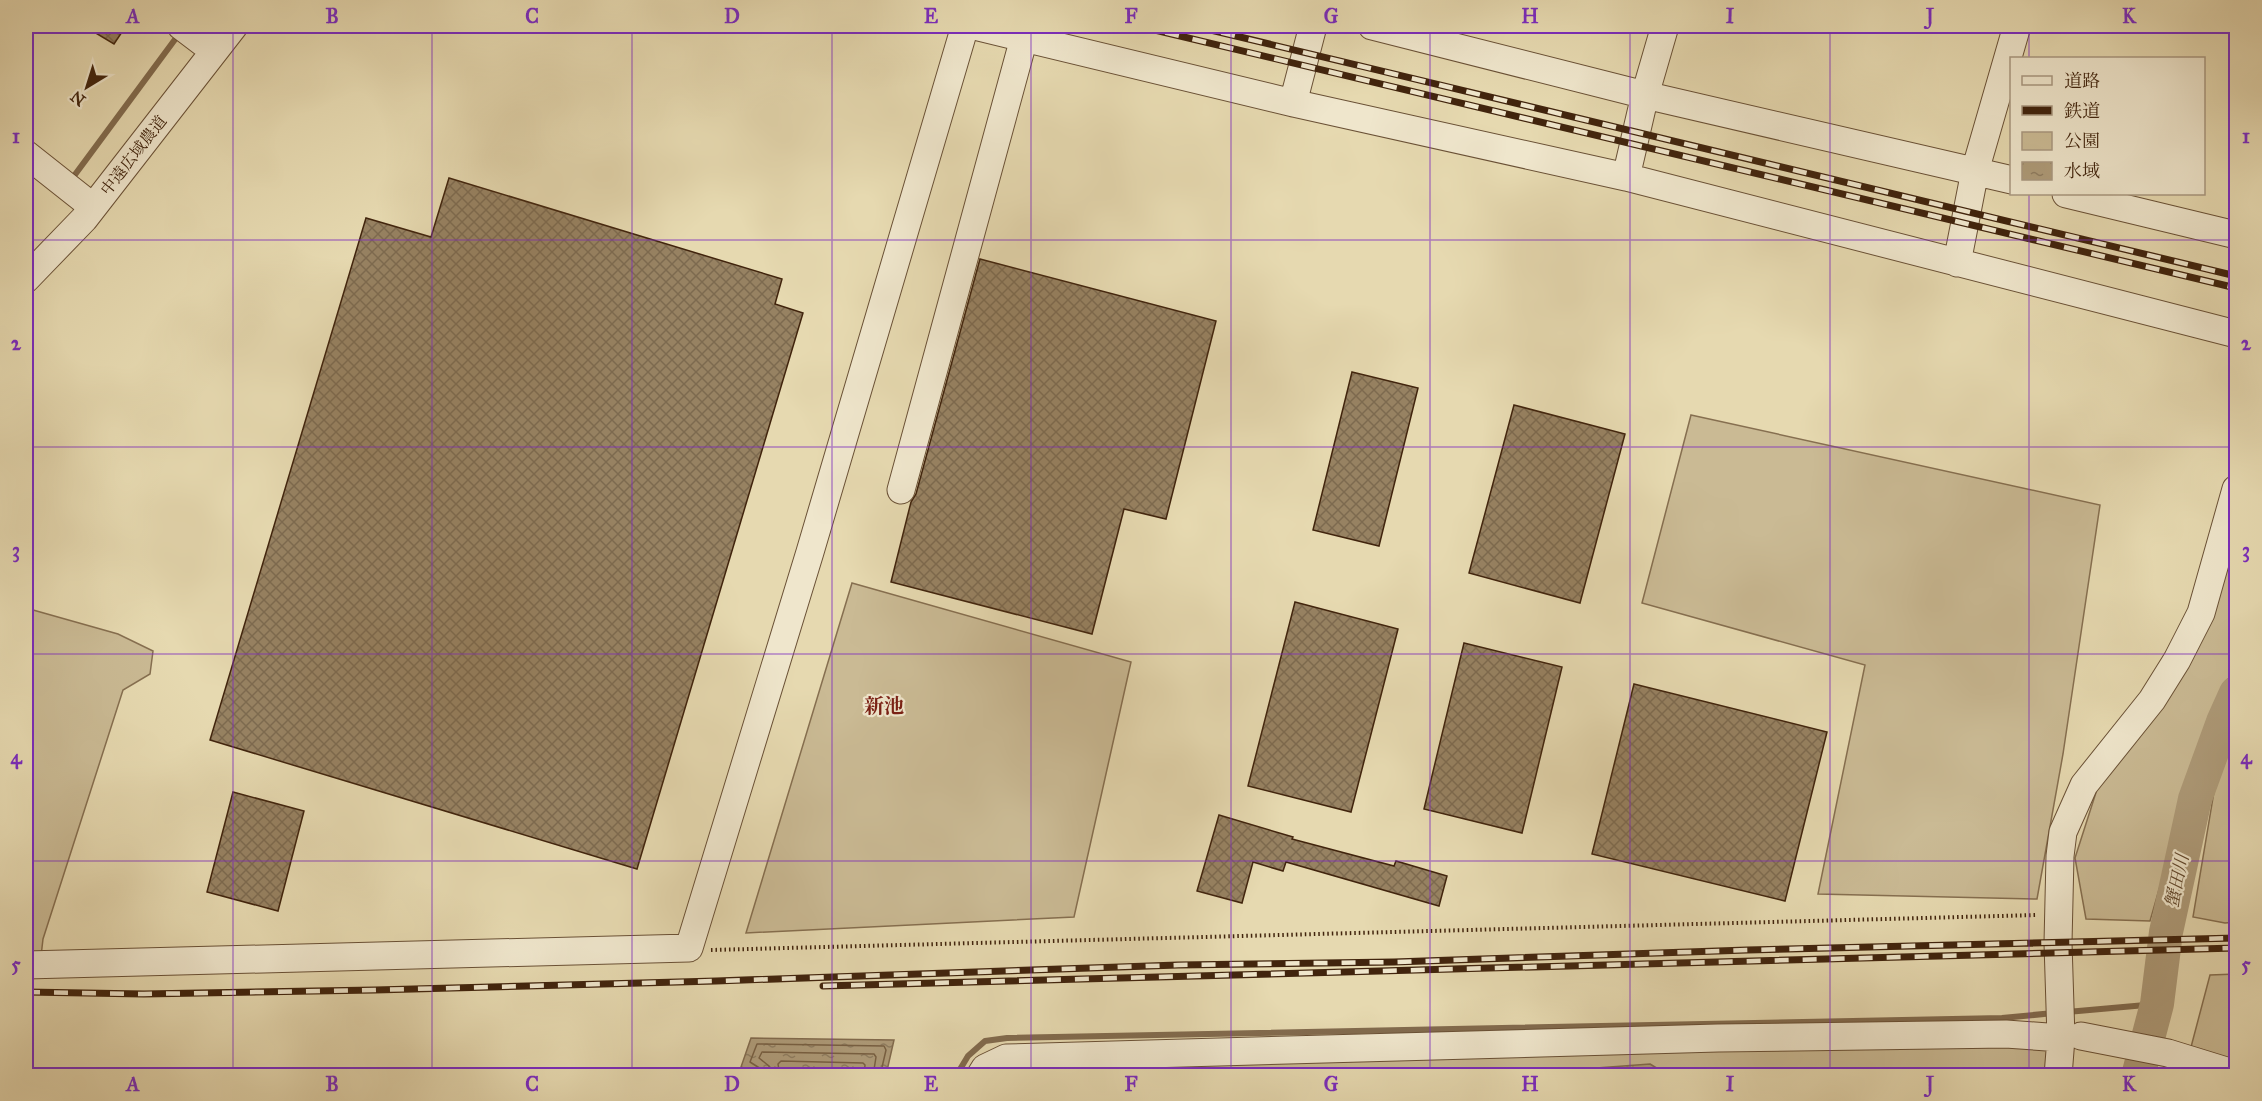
<svg xmlns="http://www.w3.org/2000/svg" width="2262" height="1101" viewBox="0 0 2262 1101" font-family="'IM FELL Great Primer','Noto Serif JP',serif">
	<style>
		.green { fill: #caba94; stroke: #866f50; stroke-width: 1.5 }
		.water { fill: url(#water-ripples); stroke: #826b4e; stroke-width: 1.5 }
		.lines { fill: none; stroke-linecap: round; stroke-linejoin: round }
		.shore { stroke: #786043; stroke-width: 1.5 }
		.stream { stroke: #826b4e; stroke-width: 6 }
		.river { stroke: #ae9b79; stroke-width: 34 }
		.building { fill: url(#building-cross-hatch); stroke: #41240d; stroke-width: 1.5 }
		.minor-casing { stroke: #6a5136; stroke-width: 29 }
		.path { stroke: #41240d; stroke-width: 4; stroke-dasharray: 1.5 3; stroke-linecap: butt }
		.minor { stroke: #efe6cc; stroke-width: 27 }
		.rail-casing { stroke: #41240d; stroke-width: 7 }
		.rail { stroke: #efe6cc; stroke-width: 4.5; stroke-dasharray: 14; stroke-linecap: butt }
		.grid { fill: none; stroke: #7b2cbf; stroke-width: 1.5; stroke-opacity: 0.55 }
		.labels { text-anchor: middle; stroke-width: 4.5; stroke-linejoin: round; paint-order: stroke }
		.street-label { font-size: 16px; fill: #41240d; stroke: #efe6cc }
		.water-label { font-size: 18px; font-style: italic; fill: #62482d; stroke: #efe6cc }
		.quarter-label { font-size: 20px; font-weight: bold; fill: #7a1f14; stroke: #efe6cc }
		.neatline { fill: none; stroke: #7b2cbf; stroke-width: 2 }
		.grid-label { font-size: 20px; text-anchor: middle; font-weight: bold; fill: #7b2cbf }
	</style>
	<defs>
		<pattern id="water-ripples" width="26" height="14" patternUnits="userSpaceOnUse" patternTransform="scale(1.5)"><rect width="26" height="14" fill="#ae9b79"/><path d="M2 4q2-2 4 0t4 0M15 11q2-2 4 0t4 0" fill="none" stroke="#8f7e62"/></pattern>
		<pattern id="building-cross-hatch" width="8" height="8" patternUnits="userSpaceOnUse" patternTransform="scale(1.5)"><rect width="8" height="8" fill="#978262"/><path d="M0 0l8 8M0 8l8-8" fill="none" stroke="#7d6a4f"/></pattern>
	</defs>
	<rect width="100%" height="100%" fill="#e6d9b0"/>
	<filter id="stains"><feTurbulence type="fractalNoise" baseFrequency=".00333" numOctaves="4"/><feColorMatrix values="0 0 0 0 .2 0 0 0 0 .09 0 0 0 0 .02 0 0 0 .5 -.17"/></filter>
	<radialGradient id="worn" r=".72"><stop offset=".6" stop-color="#630" stop-opacity="0"/><stop offset="1" stop-color="#630" stop-opacity=".3"/></radialGradient>
	<path class="green" d="M1691,415L2100,505L2063,754L2037,899L1818,894L1865,665L1642,603Z
		M2236,480V663L2207,723L2150,921L2086,919L2075,858L2108,755L2194,628Z
		M852,583L1131,662L1074,917L746,933Z
		M26,608L118,634L153,651L150,674L123,690L43,939L40,965L26,964Z
		M2236,724V922L2225,923L2193,917L2219,762Z
		M2236,974V1062L2191,1047L2210,975Z
		M2061,1038L2058,1076H982L993,1064Z"/>
	<path class="water" d="M751,1038L894,1040L886,1075H765L741,1067Z
		M1650,1064L1668,1075H1545L1556,1071Z"/>
	<g class="lines">
		<path class="shore" d="M763,1076L761,1069L750,1062L757,1044L884,1046L886,1050L880,1076
			M771,1076L769,1066L759,1058L762,1052L874,1054L876,1057L873,1076
			M780,1076L778,1064L781,1061L863,1063L865,1065L864,1076
			M1574,1076L1648,1070L1657,1076"/>
		<path class="stream" d="M71,180L179,34
			M2067,1012L2157,1004
			M956,1076L968,1056L985,1041L1007,1038L2002,1018L2054,1013"/>
		<path class="river" d="M2138,1076L2157,1004L2166,932L2195,799L2223,722L2236,693"/>
	</g>
	<path class="building" d="M84,26H126L114,44Z
		M449,178L782,279L775,304L803,313L637,869L210,740L366,218L431,237Z
		M980,259L1216,321L1166,519L1124,509L1092,634L891,582L911,502L916,494Z
		M1352,372L1418,388L1379,546L1313,530Z
		M1514,405L1625,434L1580,603L1469,573Z
		M1295,602L1398,629L1351,812L1248,786Z
		M1464,643L1562,667L1522,833L1424,809Z
		M1634,684L1827,732L1785,901L1592,854Z
		M233,792L304,811L278,911L207,892Z
		M1219,815L1293,837L1292,839L1394,866L1396,861L1447,876L1439,906L1286,862L1283,871L1253,862L1242,903L1197,891Z"/>
	<g class="lines">
		<g class="minor-casing">
			<path id="minor" d="M181,26L214,51
				M974,26L1293,103L1626,177L2236,334
				M1372,26L1645,95L2012,180
				M1293,103L1313,26
				M26,154L93,207
				M1626,177L1645,95L1665,26
				M2066,194L2236,235
				M1957,263L1975,171L2017,26
				M26,279L84,219L234,26
				M901,490L1024,38
				M26,965L689,948L810,552L965,26
				M2081,1036L2168,1053L2236,1074
				M980,1076L985,1068L1006,1058L1718,1038L2006,1034L2061,1038
				M2058,1076L2061,1038L2058,943L2060,856L2063,832L2084,785L2152,700L2177,660L2201,613L2236,489"/>
		</g>
		<path class="path" d="M711,950L2037,915"/>
		<use href="#minor" class="minor"/>
		<g class="rail-casing">
			<path id="rail" d="M1138,26L2236,288
				M1194,26L2236,276
				M823,986L2236,948
				M26,992L144,994L375,990L716,981L1178,965L1394,962L1747,950L2236,938"/>
		</g>
		<use href="#rail" class="rail"/>
	</g>
	<path class="grid" d="M233,26V1076M432,26V1076M632,26V1076M832,26V1076M1031,26V1076M1231,26V1076M1430,26V1076M1630,26V1076M1830,26V1076M2029,26V58M2029,194V1076M26,240H2236M26,447H2236M26,654H2236M26,861H2236"/>
	<g class="labels">
		<g class="street-label">
			<text transform="translate(133 155) rotate(-52)" y="6">中遠広域農道</text>
		</g>
		<g class="water-label">
			<text transform="translate(2177 881) rotate(-78)" y="6">蟹田川</text>
		</g>
		<g class="quarter-label">
			<text x="884" y="713">新池</text>
		</g>
	</g>
	<rect width="2262" height="1101" fill="none" stroke="#e6d9b0" stroke-width="66"/>
	<rect x="2010" y="57" width="195" height="138" fill="#efe6cc" stroke="#a99880" stroke-width="1.5"/>
	<rect x="2022" y="76" width="30" height="9" fill="#efe6cc" stroke="#a99880" stroke-width="1.5"/>
	<text x="2064" y="87" font-size="18" fill="#41240d">道路</text>
	<rect x="2022" y="106" width="30" height="9" fill="#41240d" stroke="#a99880" stroke-width="1.5"/>
	<text x="2064" y="117" font-size="18" fill="#41240d">鉄道</text>
	<rect x="2022" y="132" width="30" height="18" fill="#caba94" stroke="#a99880" stroke-width="1.5"/>
	<text x="2064" y="147" font-size="18" fill="#41240d">公園</text>
	<rect x="2022" y="162" width="30" height="18" fill="url(#water-ripples)" stroke="#a99880" stroke-width="1.5"/>
	<text x="2064" y="177" font-size="18" fill="#41240d">水域</text>
	<g transform="translate(87 87) rotate(218)" stroke="#efe6cc" stroke-width="4.5" paint-order="stroke">
	<path d="M0-4.5L10 22L0 15L-10 22Z" fill="#41240d"/>
	<text y="-9" font-size="16" font-weight="bold" text-anchor="middle" fill="#41240d">N</text>
	</g>
	<rect x="33" y="33" width="2196" height="1035" class="neatline"/>
	<g class="grid-label">
		<text x="133" y="23">A</text>
		<text x="332" y="23">B</text>
		<text x="532" y="23">C</text>
		<text x="732" y="23">D</text>
		<text x="931" y="23">E</text>
		<text x="1131" y="23">F</text>
		<text x="1331" y="23">G</text>
		<text x="1530" y="23">H</text>
		<text x="1730" y="23">I</text>
		<text x="1930" y="23">J</text>
		<text x="2129" y="23">K</text>
		<text x="16" y="143">1</text>
		<text x="2246" y="143">1</text>
		<text x="16" y="350">2</text>
		<text x="2246" y="350">2</text>
		<text x="16" y="557">3</text>
		<text x="2246" y="557">3</text>
		<text x="16" y="764">4</text>
		<text x="2246" y="764">4</text>
		<text x="16" y="971">5</text>
		<text x="2246" y="971">5</text>
		<text x="133" y="1091">A</text>
		<text x="332" y="1091">B</text>
		<text x="532" y="1091">C</text>
		<text x="732" y="1091">D</text>
		<text x="931" y="1091">E</text>
		<text x="1131" y="1091">F</text>
		<text x="1331" y="1091">G</text>
		<text x="1530" y="1091">H</text>
		<text x="1730" y="1091">I</text>
		<text x="1930" y="1091">J</text>
		<text x="2129" y="1091">K</text>
	</g>
	<rect width="100%" height="100%" filter="url(#stains)"/>
	<rect width="100%" height="100%" fill="url(#worn)"/>
</svg>
